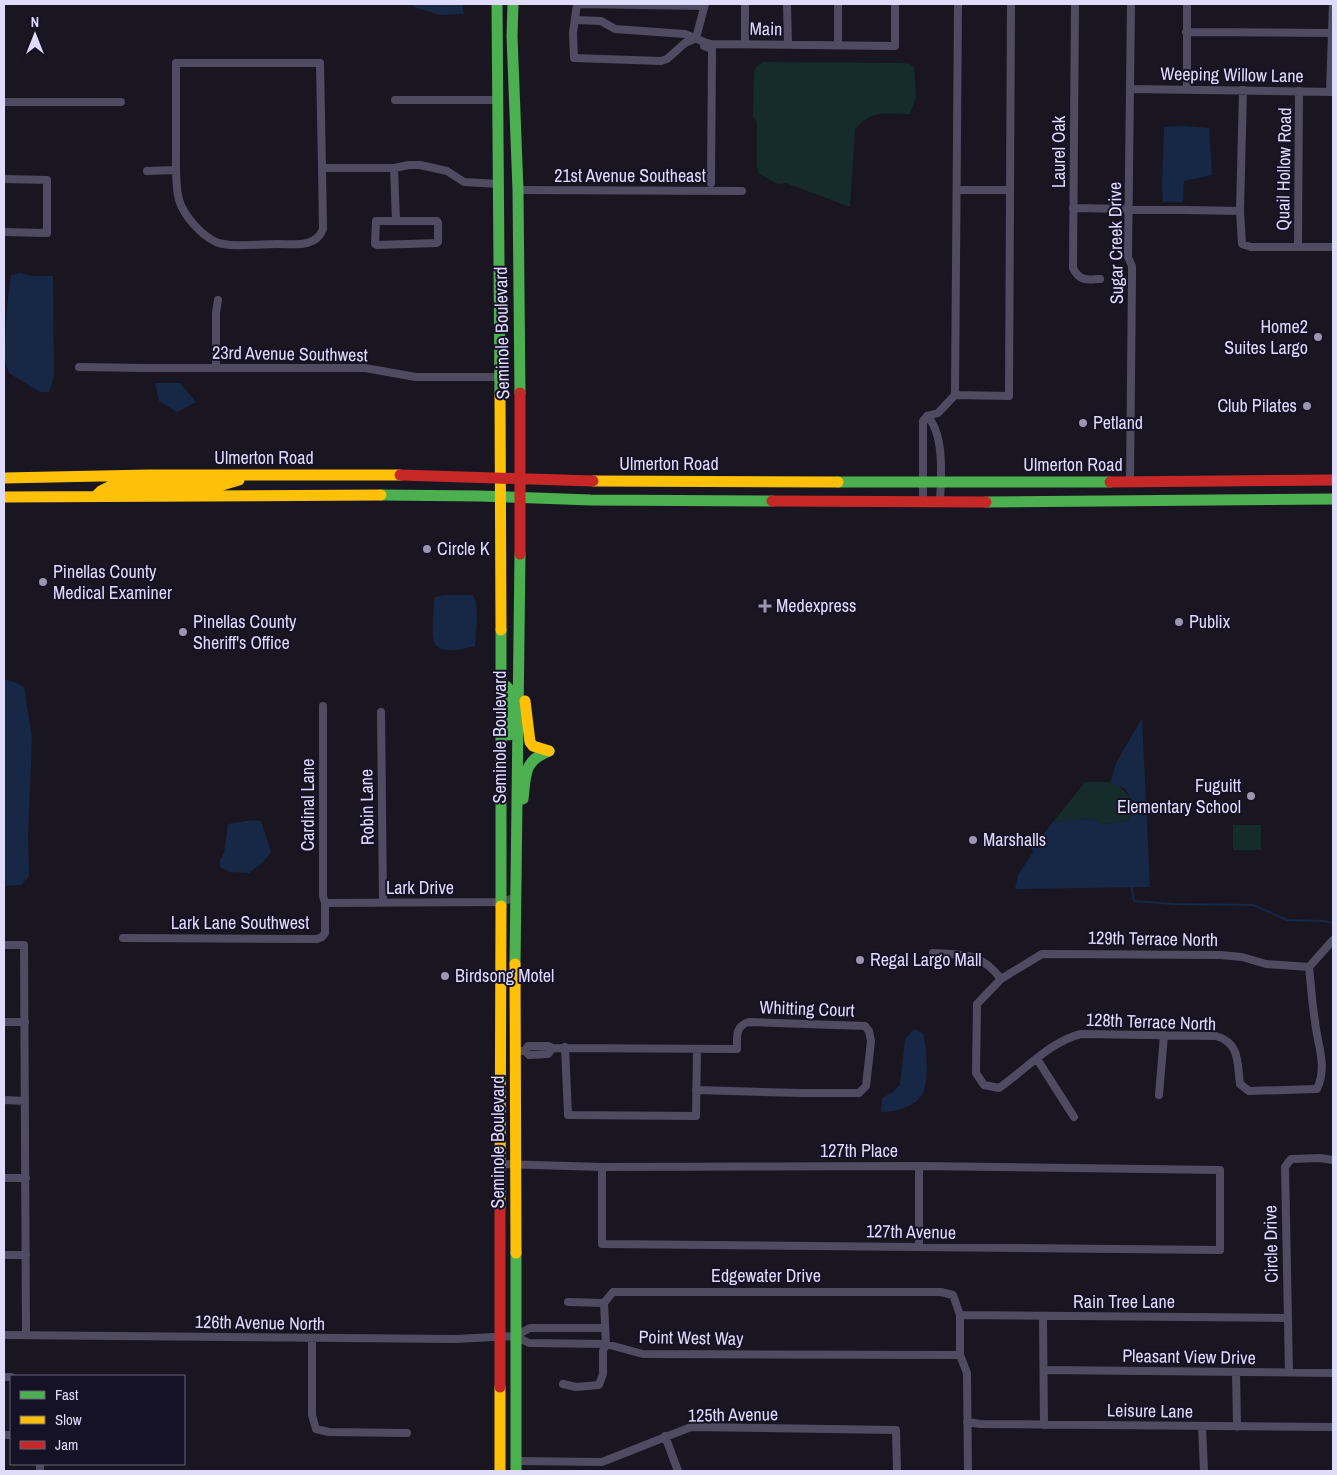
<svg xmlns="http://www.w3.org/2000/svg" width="1337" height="1475" viewBox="0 0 1337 1475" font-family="'Archivo Narrow',sans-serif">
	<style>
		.green { fill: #162c2c }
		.water { fill: #162846 }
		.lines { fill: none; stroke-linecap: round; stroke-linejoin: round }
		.stream { stroke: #162846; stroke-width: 2 }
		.street { stroke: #4f4c61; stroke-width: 8 }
		.fast { stroke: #4caf50; stroke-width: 11 }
		.slow { stroke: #ffc107; stroke-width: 11 }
		.jam { stroke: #c62828; stroke-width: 11 }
		.poi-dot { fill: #9a96af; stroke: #161225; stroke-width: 2 }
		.labels { text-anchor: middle; stroke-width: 4; stroke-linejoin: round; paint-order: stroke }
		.street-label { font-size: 18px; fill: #dfdbfb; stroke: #161225 }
		.poi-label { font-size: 18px; fill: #dfdbfb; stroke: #161225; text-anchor: start }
	</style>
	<rect width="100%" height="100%" fill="#191621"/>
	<path class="green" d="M763,62L899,63L910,64L914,67L916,97L910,114C886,114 872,109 855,129L850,207L786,183L778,184L759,174L757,166V122L753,117L754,72L757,66Z
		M1085,782C1113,781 1119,781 1135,805L1128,821L1104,824L1093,819L1053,822Z
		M1233,825H1261V850H1233Z"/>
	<path class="water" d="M412,4H462L464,14L440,15L414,7Z
		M1184,126L1209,128L1212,175L1184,181L1183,202H1163L1162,186L1164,127Z
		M21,273L31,276H53L54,377L49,392H40L9,373L4,359L7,307L11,275Z
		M155,383H180L196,402L177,412L159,401Z
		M473,595V597L476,601L477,617L475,646C465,649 439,655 434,642C431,633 434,613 434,602L435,597L444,595Z
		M4,679L14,682L24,687L32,739L28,836L29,876L21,885L5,886Z
		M1142,718L1150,887L1015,889L1018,875L1033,852L1032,849L1053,822L1093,819L1104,824L1128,821L1135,805L1125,789L1109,782L1111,781L1116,763Z
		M253,820L261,821L271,852L264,861L249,873L230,872L221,868L219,862L224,853L228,824Z
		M914,1029L923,1033C927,1047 929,1080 923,1093C916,1107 895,1112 881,1112L882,1098L893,1092L900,1085L905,1039Z"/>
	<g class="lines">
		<path class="stream" d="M1131,885L1134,901L1174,904L1253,905L1287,920L1324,921L1333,923"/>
		<path class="street" d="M577,4L573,33L574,58L661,61L667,59L685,43L696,38
			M577,4L704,6
			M745,4V43
			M787,4L788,44
			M958,4L955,395L1009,396L1011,4
			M1075,4L1073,268C1079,281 1087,280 1100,279
			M1187,4V90
			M575,20L601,21L615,29L685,34L704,42L711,44L895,46V4
			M1186,32L1332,33
			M696,38L705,4
			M838,44V4
			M704,46L712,49L711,183
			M1130,89L1333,92
			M1243,90L1240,211L1242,244L1251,247H1333
			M1330,92L1333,4
			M395,100H499
			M4,102H121
			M322,168L323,229C316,248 294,244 277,244C260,244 231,248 216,242C201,235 184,216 179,200C175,184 176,166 176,150C176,121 176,92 176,63H320L322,168H394L409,165H420L447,171L464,182L499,184
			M394,168L396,221H376L375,244L377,245L437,243L438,242V223L437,221H396
			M147,171L176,170
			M4,179L47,180V233L4,232
			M518,190L742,191
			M957,190H1010
			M1073,208L1240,211
			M1298,247L1299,91
			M79,367L145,368H365L416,377H501
			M216,368V313L218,300
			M927,416C945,434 941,478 940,502
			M1130,482L1132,276V266L1128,257L1131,4
			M923,502V421L927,416L938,413L955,395
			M381,712L383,902
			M325,903L499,902L515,898
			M123,938L317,939L322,937L325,933V903L323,896V706
			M4,945H24L26,1335
			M933,953C963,955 981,952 1001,979
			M1309,967C1311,985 1312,1003 1315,1021C1317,1044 1328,1066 1317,1089L1249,1091L1240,1084C1237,1062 1240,1043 1216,1036L1081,1034C1051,1041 1025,1070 999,1088L984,1085L976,1073L977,1004L1001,979L1042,954L1220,955L1242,957L1266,964L1309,967L1333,940
			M4,1022H25
			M565,1047L568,1115L696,1116L697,1049
			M522,1051H525L529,1055L548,1054L553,1048
			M525,1051L528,1046H548L553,1048L737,1049C737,1037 735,1026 749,1022L865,1026L869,1031L871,1041L866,1086L859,1093H801L696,1090
			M1037,1059L1074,1117
			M1159,1095L1164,1035
			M4,1100L25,1101
			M499,1164L602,1167L919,1166L1220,1170V1250L602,1244V1167
			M4,1178H26
			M919,1247V1166
			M4,1255H26
			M568,1302L604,1303
			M960,1315L1288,1318
			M1043,1317L1044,1425
			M4,1335L455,1339L515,1336L529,1343L606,1344L643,1354L960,1355
			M515,1336L530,1328H605
			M312,1339V1415L316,1429L329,1432L407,1433
			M1044,1370L1333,1373
			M1236,1372L1237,1427
			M1289,1372L1285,1167L1291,1159L1320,1158L1333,1160
			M4,1377H11
			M563,1384L576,1387L599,1385L603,1374V1351L606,1344L604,1303L613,1292H941L953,1295L960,1315V1355L967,1373L968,1471
			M967,1422L980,1424L1333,1427
			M1202,1426L1204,1471
			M4,1435H11
			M665,1436L678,1471
			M516,1461L602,1462L691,1427L896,1430L897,1471
			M40,1464V1471"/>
		<path class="fast" d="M497,4L500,396
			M513,4L512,36L518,190L520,393
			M838,482H1110
			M381,495L479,496L591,500L772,501
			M986,502L1333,499
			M506,686L508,688L509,735
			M523,799C526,775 523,761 549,751
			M501,906V630
			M515,964L520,554
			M516,1253V1471"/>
		<path class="slow" d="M500,396L501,630
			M4,478L149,475H400
			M593,481L838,482
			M96,496L101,491L111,486L222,485L239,480
			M4,497L381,495
			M525,701L530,742L533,746L549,751
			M515,964L516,1253
			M500,1207L501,906
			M500,1471V1387"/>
		<path class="jam" d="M400,475L593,481
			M1110,482L1333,480
			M772,501L986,502
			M520,554V393
			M500,1387V1207"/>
	</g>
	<g class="poi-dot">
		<circle cx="1318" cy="337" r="5"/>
		<circle cx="1307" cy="406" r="5"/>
		<circle cx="1083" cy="423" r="5"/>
		<circle cx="427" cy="549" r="5"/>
		<circle cx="43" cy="582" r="5"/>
		<path d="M762.5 598.5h5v5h5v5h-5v5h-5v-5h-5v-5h5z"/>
		<circle cx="1179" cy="622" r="5"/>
		<circle cx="183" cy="632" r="5"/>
		<circle cx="1251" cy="796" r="5"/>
		<circle cx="973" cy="840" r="5"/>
		<circle cx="860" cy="960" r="5"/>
		<circle cx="445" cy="976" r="5"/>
	</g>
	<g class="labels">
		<g class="street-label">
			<text transform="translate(766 29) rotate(1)" y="6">Main</text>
			<text transform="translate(1232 75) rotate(1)" y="6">Weeping Willow Lane</text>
			<text transform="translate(1059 152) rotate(-90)" y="6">Laurel Oak</text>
			<text transform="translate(1284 169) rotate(-89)" y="6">Quail Hollow Road</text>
			<text x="630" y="182">21st Avenue Southeast</text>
			<text transform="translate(1116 243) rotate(-91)" y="6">Sugar Creek Drive</text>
			<text transform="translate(502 333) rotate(-91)" y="6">Seminole Boulevard</text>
			<text transform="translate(290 354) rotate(1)" y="6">23rd Avenue Southwest</text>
			<text x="264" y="464">Ulmerton Road</text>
			<text x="669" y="470">Ulmerton Road</text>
			<text x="1073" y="471">Ulmerton Road</text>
			<text transform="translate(500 737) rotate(-90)" y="6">Seminole Boulevard</text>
			<text transform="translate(308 805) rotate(-90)" y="6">Cardinal Lane</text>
			<text transform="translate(367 807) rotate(-91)" y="6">Robin Lane</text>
			<text x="420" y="894">Lark Drive</text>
			<text x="240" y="929">Lark Lane Southwest</text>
			<text transform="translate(1153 939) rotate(1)" y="6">129th Terrace North</text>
			<text transform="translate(807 1009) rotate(2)" y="6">Whitting Court</text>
			<text transform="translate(1151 1022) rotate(2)" y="6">128th Terrace North</text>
			<text transform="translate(498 1142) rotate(-90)" y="6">Seminole Boulevard</text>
			<text x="859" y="1157">127th Place</text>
			<text transform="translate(911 1232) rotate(1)" y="6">127th Avenue</text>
			<text transform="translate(1271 1244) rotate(-91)" y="6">Circle Drive</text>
			<text x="766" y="1282">Edgewater Drive</text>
			<text x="1124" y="1308">Rain Tree Lane</text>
			<text transform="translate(260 1323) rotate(1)" y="6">126th Avenue North</text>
			<text transform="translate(691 1338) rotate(1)" y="6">Point West Way</text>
			<text transform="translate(1189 1357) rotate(1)" y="6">Pleasant View Drive</text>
			<text transform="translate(1150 1411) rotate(1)" y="6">Leisure Lane</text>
			<text transform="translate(733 1415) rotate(-1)" y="6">125th Avenue</text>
		</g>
		<g class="poi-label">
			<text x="1308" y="333" text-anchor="end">Home2<tspan x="1308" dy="21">Suites Largo</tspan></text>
			<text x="1297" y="412" text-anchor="end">Club Pilates</text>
			<text x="1093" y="429">Petland</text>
			<text x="437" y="555">Circle K</text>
			<text x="53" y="578">Pinellas County<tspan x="53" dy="21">Medical Examiner</tspan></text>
			<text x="776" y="612">Medexpress</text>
			<text x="193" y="628">Pinellas County<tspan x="193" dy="21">Sheriff's Office</tspan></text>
			<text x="1189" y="628">Publix</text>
			<text x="1241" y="792" text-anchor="end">Fuguitt<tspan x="1241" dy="21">Elementary School</tspan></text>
			<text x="983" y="846">Marshalls</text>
			<text x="870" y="966">Regal Largo Mall</text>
			<text x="455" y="982">Birdsong Motel</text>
		</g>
	</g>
	<rect width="1337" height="1475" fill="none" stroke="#dfdbfb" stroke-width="10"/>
	<rect x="10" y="1375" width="175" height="90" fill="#161225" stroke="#66627b"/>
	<rect x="20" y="1391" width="25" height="8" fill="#4caf50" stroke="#66627b"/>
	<text x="55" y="1400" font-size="15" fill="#dfdbfb">Fast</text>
	<rect x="20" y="1416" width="25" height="8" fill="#ffc107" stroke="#66627b"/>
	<text x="55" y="1425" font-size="15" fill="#dfdbfb">Slow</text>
	<rect x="20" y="1441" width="25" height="8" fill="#c62828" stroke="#66627b"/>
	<text x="55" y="1450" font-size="15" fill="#dfdbfb">Jam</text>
	<g transform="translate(35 35)" stroke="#161225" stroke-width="4" paint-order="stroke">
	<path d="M0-4L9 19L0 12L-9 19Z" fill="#dfdbfb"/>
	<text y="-8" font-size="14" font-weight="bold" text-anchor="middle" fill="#dfdbfb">N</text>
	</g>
</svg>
